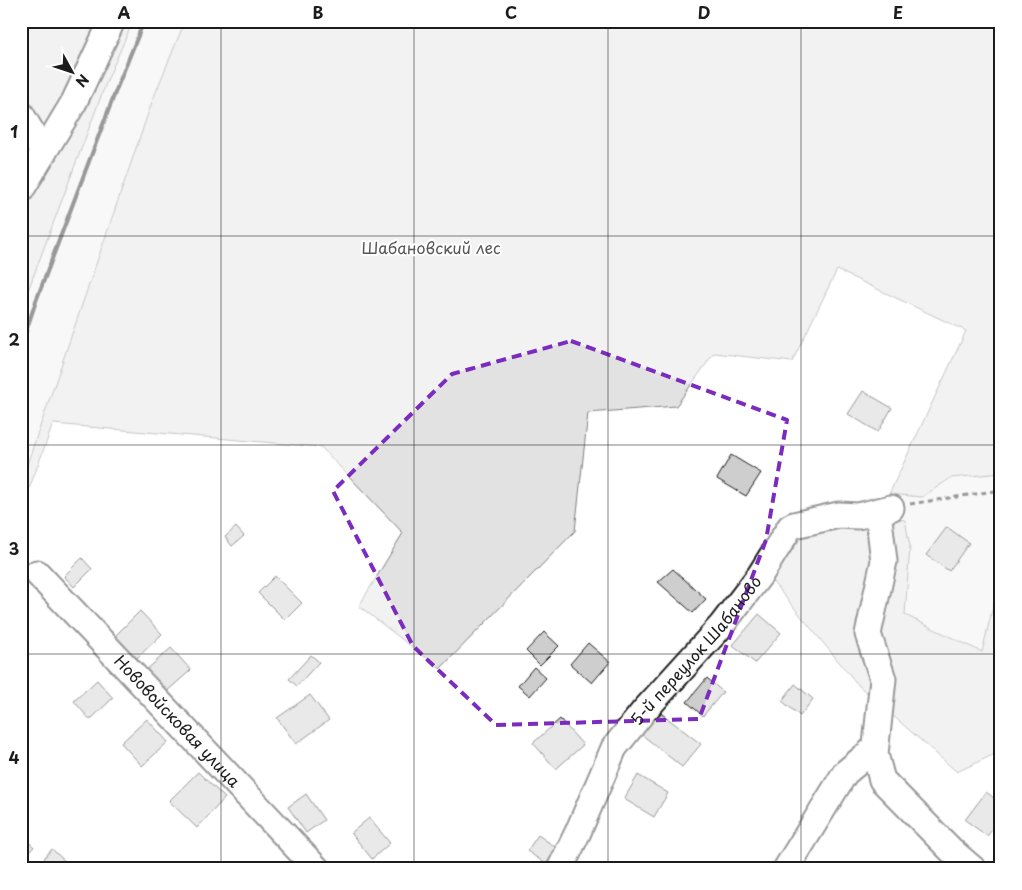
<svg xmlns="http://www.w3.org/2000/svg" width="1022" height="890" viewBox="0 0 1022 890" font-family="'Playpen Sans',sans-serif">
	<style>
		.built { fill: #f0f0f0 }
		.green { fill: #e2e2e2; stroke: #7f7f7f }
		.building { fill: #cecece; stroke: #1c1c1c }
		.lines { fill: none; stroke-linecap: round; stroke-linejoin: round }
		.minor-casing { stroke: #1c1c1c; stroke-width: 29 }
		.path { stroke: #1c1c1c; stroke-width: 3; stroke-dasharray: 5 4; stroke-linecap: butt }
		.minor { stroke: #fff; stroke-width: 25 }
		.rail { stroke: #1c1c1c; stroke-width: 4 }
		.marked { fill: none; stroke: #7b2cbf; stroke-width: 4; stroke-dasharray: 10 6; stroke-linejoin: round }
		.grid { fill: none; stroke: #1c1c1c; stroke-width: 1; stroke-opacity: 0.55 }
		.labels { text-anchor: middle; stroke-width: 4; stroke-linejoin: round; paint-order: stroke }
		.park-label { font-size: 16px; fill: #575757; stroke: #fff }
		.street-label { font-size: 16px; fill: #1c1c1c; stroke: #fff }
		.neatline { fill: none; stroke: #1c1c1c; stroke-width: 2 }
		.grid-label { font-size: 16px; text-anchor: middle; font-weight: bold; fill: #1c1c1c }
	</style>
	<rect width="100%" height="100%" fill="#fff"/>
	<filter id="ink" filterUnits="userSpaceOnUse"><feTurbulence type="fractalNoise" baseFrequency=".02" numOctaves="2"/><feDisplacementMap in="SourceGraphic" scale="10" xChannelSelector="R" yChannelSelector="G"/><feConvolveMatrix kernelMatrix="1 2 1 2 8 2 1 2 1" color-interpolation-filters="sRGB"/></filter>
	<g filter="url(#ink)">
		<path class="built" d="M133,21H185L153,99L21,482V309L106,83Z
			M1001,473V572L983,653L905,615L910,546L877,517L889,494L922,497L951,478Z"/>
		<path class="green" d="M21,21H133L106,83L21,309Z
			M185,21H1001V473L951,478L922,497L889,494L966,331L837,270L792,362L714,353L676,406L588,413L575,531L440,669L359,606L403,533L321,447L53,424L21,511V482L153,99Z
			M877,517L905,520L910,546L905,615L982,652L1001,572V751L957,772L859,686L771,580L803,535Z"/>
		<path class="building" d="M863,391L892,408L878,432L848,414Z
			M731,455L761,473L746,496L717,479Z
			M236,527L244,536L232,546L225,537Z
			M947,527L969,543L949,571L926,555Z
			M82,558L92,569L74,587L64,576Z
			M673,569L706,599L693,613L658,582Z
			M275,576L302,603L285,620L258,593Z
			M140,611L162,634L137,658L115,636Z
			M759,614L781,633L755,663L733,645Z
			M544,632L559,646L540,665L526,651Z
			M588,643L610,662L592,683L570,664Z
			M171,648L191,670L165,693L145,671Z
			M311,655L319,662L297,686L289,679Z
			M534,667L546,678L530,696L518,686Z
			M707,678L723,692L703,716L687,702Z
			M97,680L113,698L90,720L74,701Z
			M795,684L813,699L800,716L782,701Z
			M310,695L329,720L296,744L277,718Z
			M658,711L701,744L682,767L641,734Z
			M147,719L168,742L142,766L121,743Z
			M560,719L583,745L556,769L533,743Z
			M198,772L225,798L197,828L169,801Z
			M638,775L668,793L654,817L624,799Z
			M986,792L1001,803V819L987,836L965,820Z
			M306,794L324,820L306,833L288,807Z
			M369,818L390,843L372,859L351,833Z
			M21,835L34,847L25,856L21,852Z
			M538,835L557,848L546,864L527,851Z
			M52,849L73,869H55L44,858Z"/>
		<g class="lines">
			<g class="minor-casing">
				<g id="minor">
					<path d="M21,114L43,152"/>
					<path d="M21,190L74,102L112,21"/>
					<path d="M878,511L884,561L868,634L883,679L875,754L882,780L952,851L973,869"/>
					<path id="s1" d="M37,573L317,869"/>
					<path id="s2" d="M560,869L578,832L614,748L643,712L721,626L760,575L790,527L794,525L839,515L858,516L891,508"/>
					<path d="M786,869L845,773L875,748"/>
				</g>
			</g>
			<path class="path" d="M910,504L1001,490"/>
			<use href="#minor" class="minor"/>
			<path class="rail" d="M21,346L36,301L118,85L144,21"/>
		</g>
	</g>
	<path d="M0 0H1022V890H0ZM571,341L787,420L766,540L699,719L496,725L413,646L333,491L452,374Z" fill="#fff" fill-opacity=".55" fill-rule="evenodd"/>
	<path class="marked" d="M571,341L787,420L766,540L699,719L496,725L413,646L333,491L452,374Z"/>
	<path class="grid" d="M221,21V869M414,21V869M608,21V869M801,21V869M21,236H1001M21,445H1001M21,654H1001"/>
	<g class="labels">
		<g class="park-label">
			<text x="431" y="254">Шабановский лес</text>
		</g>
		<g class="street-label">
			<text dy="6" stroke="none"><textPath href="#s2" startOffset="260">5-й переулок Шабаново</textPath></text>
			<text dy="6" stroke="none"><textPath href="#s1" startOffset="204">Нововойсковая улица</textPath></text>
		</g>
	</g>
	<rect width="1022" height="890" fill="none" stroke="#fff" stroke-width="55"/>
	<g transform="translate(72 72) rotate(130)" stroke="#ffffff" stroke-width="4" paint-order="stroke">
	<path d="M0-4L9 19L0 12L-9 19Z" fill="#1c1c1c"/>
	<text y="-8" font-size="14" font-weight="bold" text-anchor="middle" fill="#1c1c1c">N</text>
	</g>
	<rect x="28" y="28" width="966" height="834" class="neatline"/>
	<g class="grid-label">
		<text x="124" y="19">A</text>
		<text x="318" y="19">B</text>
		<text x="511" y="19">C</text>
		<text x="704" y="19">D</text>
		<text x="898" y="19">E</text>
		<text x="14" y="138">1</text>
		<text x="14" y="346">2</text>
		<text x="14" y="555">3</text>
		<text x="14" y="764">4</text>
	</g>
</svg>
